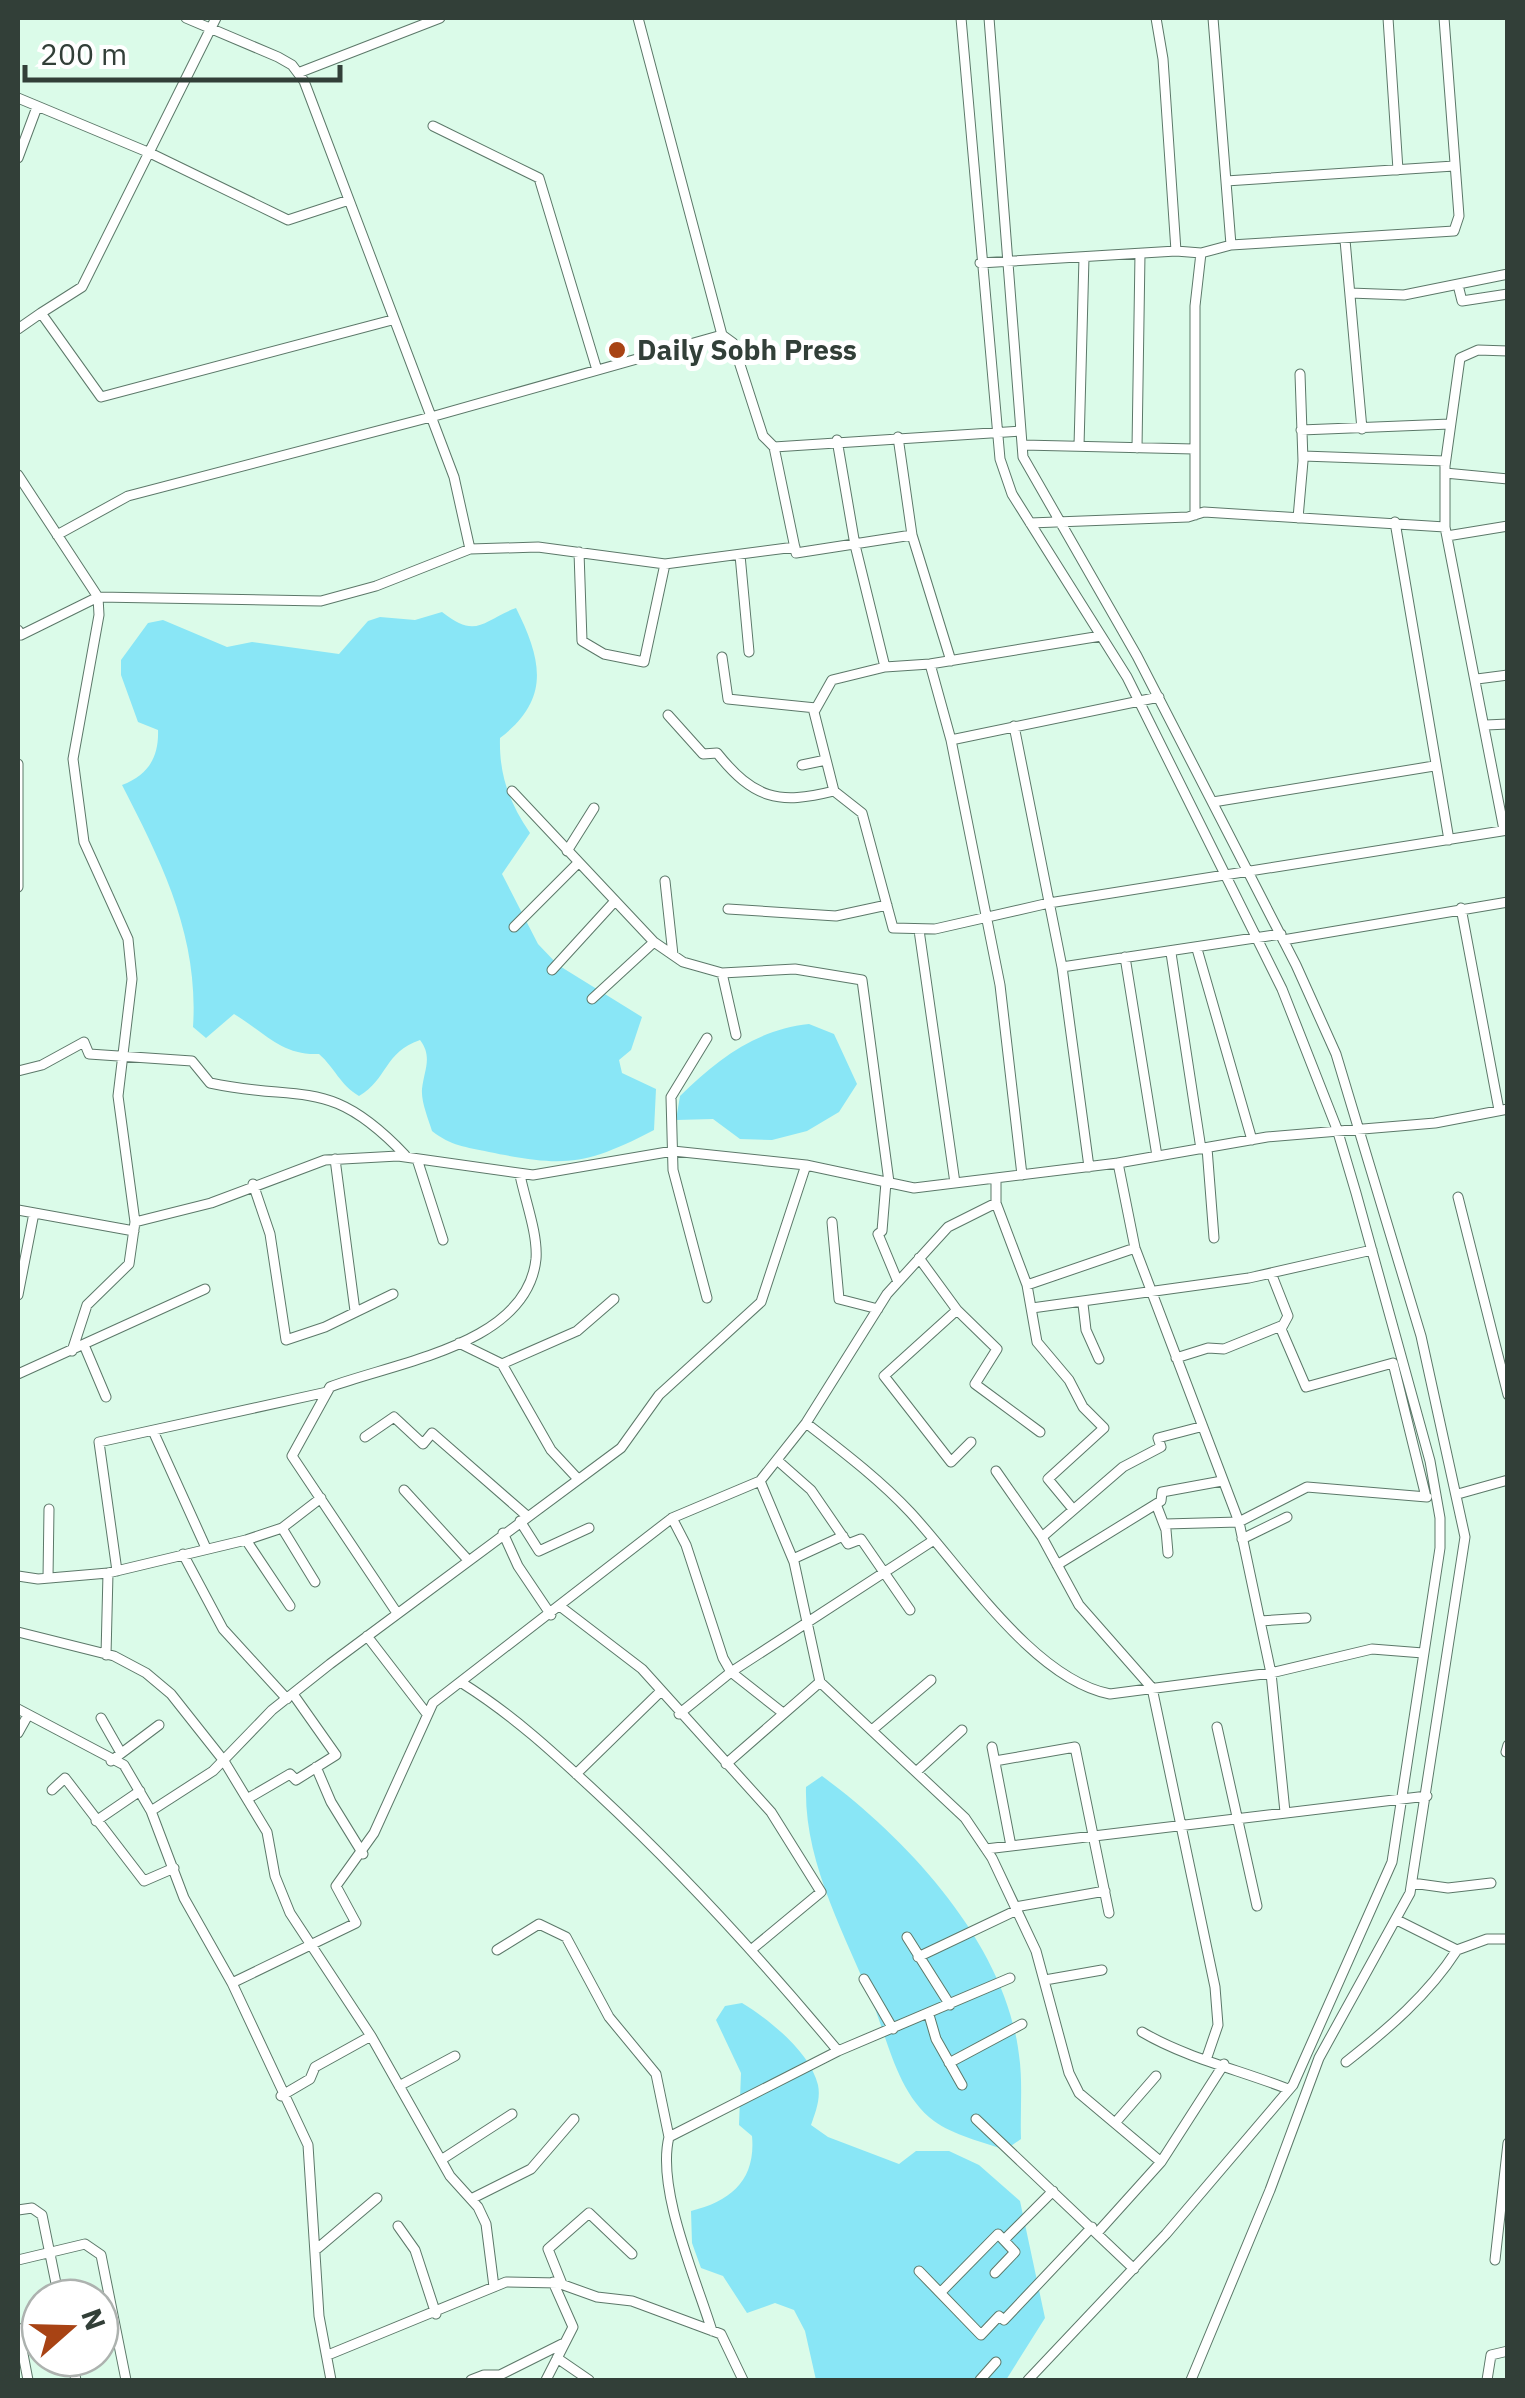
<svg xmlns="http://www.w3.org/2000/svg" width="1525" height="2398" viewBox="0 0 1525 2398" font-family="'IBM Plex Sans',sans-serif">
	<style>
		.water { fill: #89e6f6 }
		.lines { fill: none; stroke-linecap: round; stroke-linejoin: round }
		.minor-casing { stroke: #5c7869; stroke-width: 11 }
		.minor { stroke: #fff; stroke-width: 9 }
		.poi-dot { fill: #a84314; stroke: #fff; stroke-width: 4 }
		.labels { text-anchor: middle; stroke-width: 10; stroke-linejoin: round; paint-order: stroke }
		.poi-label { font-size: 28px; font-weight: bold; fill: #323f38; stroke: #fff; text-anchor: start }
	</style>
	<rect width="100%" height="100%" fill="#dbfbe9"/>
	<path class="water" d="M516,608C542,660 551,699 500,738C499,775 509,802 530,833L502,874L538,944L558,965L642,1017L631,1050L619,1060L622,1073L656,1089L654,1130C585,1166 564,1167 489,1152C466,1147 451,1146 432,1131C428,1118 421,1102 422,1089C424,1070 433,1057 420,1040C384,1052 388,1079 359,1096C340,1085 335,1068 319,1054C282,1056 264,1032 234,1014L206,1038L193,1027C199,936 162,863 122,785C149,775 159,756 158,730L138,722L121,675V660L148,623L163,620L227,647L252,642L339,654L368,621L380,617L415,620L442,612C477,640 483,620 516,608Z
		M809,1024L834,1034L857,1084L839,1112L807,1131L772,1140L740,1139L713,1119L676,1120L680,1096C718,1059 755,1030 809,1024Z
		M822,1776C908,1839 1006,1945 1019,2055C1023,2082 1020,2112 1021,2139L1005,2150C983,2142 953,2135 934,2121C899,2095 889,2045 874,2006C846,1936 804,1864 806,1787Z
		M742,2003C770,2020 810,2052 818,2085C821,2099 815,2113 811,2125L828,2137L899,2164L916,2151H949L979,2165L1020,2201L1045,2318L1006,2380H816L805,2331L794,2310L775,2303L747,2313L723,2276L701,2268L692,2243L691,2211C732,2201 756,2179 752,2136L739,2125L741,2073L716,2020L725,2006Z"/>
	<g class="lines">
		<g class="minor-casing">
			<path id="minor" d="M186,18L278,57L292,65L304,81L454,477L470,549
				M216,18L82,287L41,313L101,397L392,320
				M638,18L722,335L733,343L763,436L774,447L796,553L912,535L898,437
				M961,18L1000,459L1012,494L1127,677L1282,989L1337,1129L1356,1193L1430,1461L1440,1518V1548L1392,1862L1293,2085L1166,2234L1028,2380
				M989,18L1023,457L1137,656L1296,965L1336,1054L1421,1336L1465,1537L1410,1893L1319,2058L1270,2190L1191,2380
				M1156,18L1163,59L1176,251
				M1388,18L1398,170
				M298,73L440,18
				M18,98L150,153L288,220L346,201
				M433,126L539,178L597,370
				M18,158L37,107
				M1226,181L1454,166
				M1345,240L1362,429
				M1231,245L1454,231L1459,216L1444,18
				M980,263L1176,251L1201,253L1231,245L1213,18
				M1458,285L1462,301L1508,294
				M1350,293L1404,295L1508,274
				M18,329L41,313
				M1301,430L1450,424
				M837,440L855,545L885,667
				M1023,445L1194,449
				M1079,446L1084,257
				M774,447L1021,431
				M1137,448L1140,254
				M1303,456L1445,461
				M1445,473L1508,479
				M18,475L98,597L99,615L73,759L84,842L128,939L132,979L118,1096L135,1222L129,1264L87,1305L72,1351
				M1195,515V306L1201,253
				M1298,518L1303,461L1300,374
				M1395,522L1449,840
				M1030,523L1188,517L1204,512L1445,527
				M57,535L128,496L431,417L722,335
				M912,535L951,661
				M1447,536L1508,526
				M579,552L582,641L604,654L644,662L665,564
				M740,555L749,652
				M18,630L21,635L98,597L321,601L376,586L470,549L538,547L665,564L795,547
				M722,657L728,699L816,708
				M930,664L951,740L1000,985L1022,1175
				M1477,679L1508,675
				M668,715L703,754L717,753C754,799 778,805 834,791L862,813L893,928L935,929L1049,903L1508,830
				M1486,725L1508,724
				M1014,726L1062,967L1089,1167
				M951,740L1159,697
				M18,764V887
				M802,765L826,760
				M512,791L654,942L683,962L722,973L795,969L862,980L889,1182
				M834,791L814,712L832,680L885,667L930,664L1101,636
				M1213,802L1434,766
				M1504,830L1445,527V466L1460,358L1478,350L1508,351
				M567,851L594,808
				M665,881L673,955
				M1461,908L1499,1110
				M728,909L836,916L887,905
				M514,927L578,863
				M919,930L955,1183
				M1283,940L1508,902
				M1197,949L1252,1140
				M1171,953L1201,1149
				M1125,957L1157,1156
				M1062,967L1281,934
				M552,970L615,901
				M722,973L736,1035
				M592,999L654,942
				M707,1038L671,1097L673,1170L707,1298
				M18,1071L42,1065L84,1042L89,1054L192,1061L210,1083C303,1103 329,1075 405,1155
				M1207,1148L1214,1238
				M335,1159L355,1311
				M417,1159L443,1240
				M1118,1163L1135,1248L1239,1522L1271,1673L1285,1812
				M996,1178V1203L1027,1285L1037,1342L1069,1380L1083,1407L1104,1428L1048,1479L1072,1508
				M886,1182L882,1231L878,1234L898,1282
				M253,1184L270,1234L286,1340L325,1327L393,1294
				M1458,1197L1508,1395
				M18,1210L134,1231
				M135,1222L211,1203L325,1160L398,1156L533,1175L673,1151L806,1165
				M832,1222L839,1299L878,1309
				M919,1258L957,1310L997,1349L975,1384L1040,1432
				M1271,1273L1288,1316L1281,1329L1306,1387L1393,1363L1426,1497
				M1027,1285L1135,1248
				M18,1295L34,1213
				M1083,1304L1086,1330L1099,1359
				M1032,1308L1249,1278L1372,1250
				M957,1310L884,1376L951,1462L971,1442
				M459,1343L502,1364L551,1450L578,1479
				M84,1345L106,1397
				M1176,1358L1208,1348L1224,1349L1281,1326
				M502,1364L577,1331L614,1299
				M18,1374L205,1289
				M806,1423C842,1451 879,1479 910,1512C962,1568 1033,1679 1110,1694L1271,1673L1372,1649L1423,1653
				M153,1431L206,1548
				M365,1437L394,1417L423,1444L432,1433L527,1516
				M777,1460L811,1490L848,1544L861,1539L910,1610
				M996,1471L1042,1537L1079,1605L1152,1688L1215,1987L1218,2025L1207,2057
				M760,1481L794,1562L820,1682L965,1818L992,1858L1036,1951L1069,2073L1079,2093L1161,2162
				M404,1490L468,1560
				M1458,1494L1508,1480
				M1156,1504L1166,1530L1168,1553
				M672,1518L686,1545L723,1658L731,1672L783,1713
				M520,1521L539,1551L589,1528
				M1165,1524L1239,1522L1307,1487L1427,1497
				M282,1528L315,1582
				M503,1533L518,1566L551,1615
				M1042,1537L1123,1467L1161,1447L1158,1438L1200,1427
				M1242,1539L1287,1517
				M246,1540L290,1606
				M183,1554L223,1629L287,1699
				M793,1559L843,1536
				M1057,1565L1161,1501L1162,1492L1222,1481
				M117,1571L99,1442L327,1392
				M18,1576L38,1579L108,1573L246,1540L282,1528L321,1498
				M48,1578L49,1509
				M561,1607L642,1669L771,1812L821,1892L751,1950
				M397,1613L292,1456L330,1387C396,1362 527,1345 536,1259C538,1234 525,1200 520,1175
				M1260,1621L1306,1618
				M18,1632L114,1656L146,1673L171,1694L224,1761L267,1832L275,1876L290,1913L371,2036L450,2176L478,2207L486,2224L494,2287
				M367,1636L427,1714
				M106,1655L108,1573
				M462,1683C513,1715 554,1753 598,1794C684,1874 763,1961 838,2051
				M18,1709L124,1765L151,1811L184,1898L232,1983L308,2145L319,2316L331,2380
				M679,1714L731,1672L934,1540
				M101,1718L121,1753
				M1217,1727L1257,1906
				M872,1730L931,1680
				M18,1733L28,1715
				M992,1747L1011,1846
				M1506,1752L1508,1745
				M111,1761L159,1725
				M995,1761L1075,1747L1109,1913
				M726,1764L820,1682
				M316,1767L331,1802L363,1854
				M916,1772L962,1730
				M576,1774L660,1692
				M52,1790L65,1778L144,1881L174,1868
				M247,1799L290,1774L296,1780L336,1755L293,1694
				M151,1811L213,1771L272,1710L330,1664L621,1448L659,1395L761,1302L806,1165L914,1188L1118,1163L1267,1137L1435,1123L1508,1109
				M96,1821L140,1791
				M986,1849L1427,1796
				M1412,1883L1448,1888L1491,1883
				M1015,1907L1105,1891
				M907,1937L950,2005
				M497,1950L539,1924L566,1937L609,2017L656,2074L669,2137
				M1457,1950L1487,1939H1508
				M918,1957L1017,1910
				M864,1979L893,2029
				M1045,1980L1102,1970
				M232,1983L356,1923L336,1886L374,1833L433,1703L672,1518L760,1481L806,1423L887,1294L948,1227L996,1203
				M929,2015L936,2039L962,2085
				M1142,2032C1186,2058 1240,2070 1288,2089
				M1346,2062C1388,2029 1428,1995 1457,1950L1397,1920
				M949,2063L1022,2024
				M399,2086L455,2056
				M281,2096L310,2079L315,2067L371,2036
				M976,2119L1134,2269
				M1115,2123L1156,2076
				M441,2160L512,2114
				M471,2199L531,2169L574,2119
				M18,2210L32,2208L42,2215L59,2298
				M398,2226L415,2250L436,2314
				M1098,2232L1161,2162L1224,2064
				M1005,2239L1053,2191
				M318,2248L377,2198
				M18,2260L85,2244L101,2255L126,2380
				M1495,2260L1508,2143
				M919,2271L981,2335L999,2316L1004,2320L1092,2227
				M562,2284L548,2249L589,2213L632,2254
				M941,2292L998,2234L1015,2252L995,2273
				M18,2328L28,2380
				M712,2331C696,2279 656,2189 669,2137L838,2051L1010,1978
				M100,2347L118,2342
				M328,2355L506,2282L558,2283L597,2297L632,2301L721,2334L743,2380
				M71,2358L76,2380
				M557,2358L589,2380
				M471,2380L484,2375H500L562,2344
				M546,2380L573,2327L553,2282
				M980,2380L996,2362
				M1487,2380L1491,2355L1508,2351"/>
		</g>
		<use href="#minor" class="minor"/>
	</g>
	<circle class="poi-dot" cx="617" cy="350" r="10"/>
	<g class="labels">
		<g class="poi-label">
			<text x="637" y="360">Daily Sobh Press</text>
		</g>
	</g>
	<rect width="1525" height="2398" fill="none" stroke="#323f38" stroke-width="40"/>
	<g transform="translate(70 2328) rotate(70)"><circle r="48" fill="#ffffff" stroke="#adb2af" stroke-width="2.5"/>
	<path d="M0-8L18 38L0 25L-18 38Z" fill="#a84314"/>
	<text y="-15" font-size="28" font-weight="bold" text-anchor="middle" fill="#323f38">N</text>
	</g>
	<path d="M25 65v15h315v-15" fill="none" stroke="#323f38" stroke-width="5"/>
	<text x="40" y="65" font-size="30" fill="#323f38" stroke="#ffffff" stroke-width="8" paint-order="stroke">200 m</text>
</svg>
